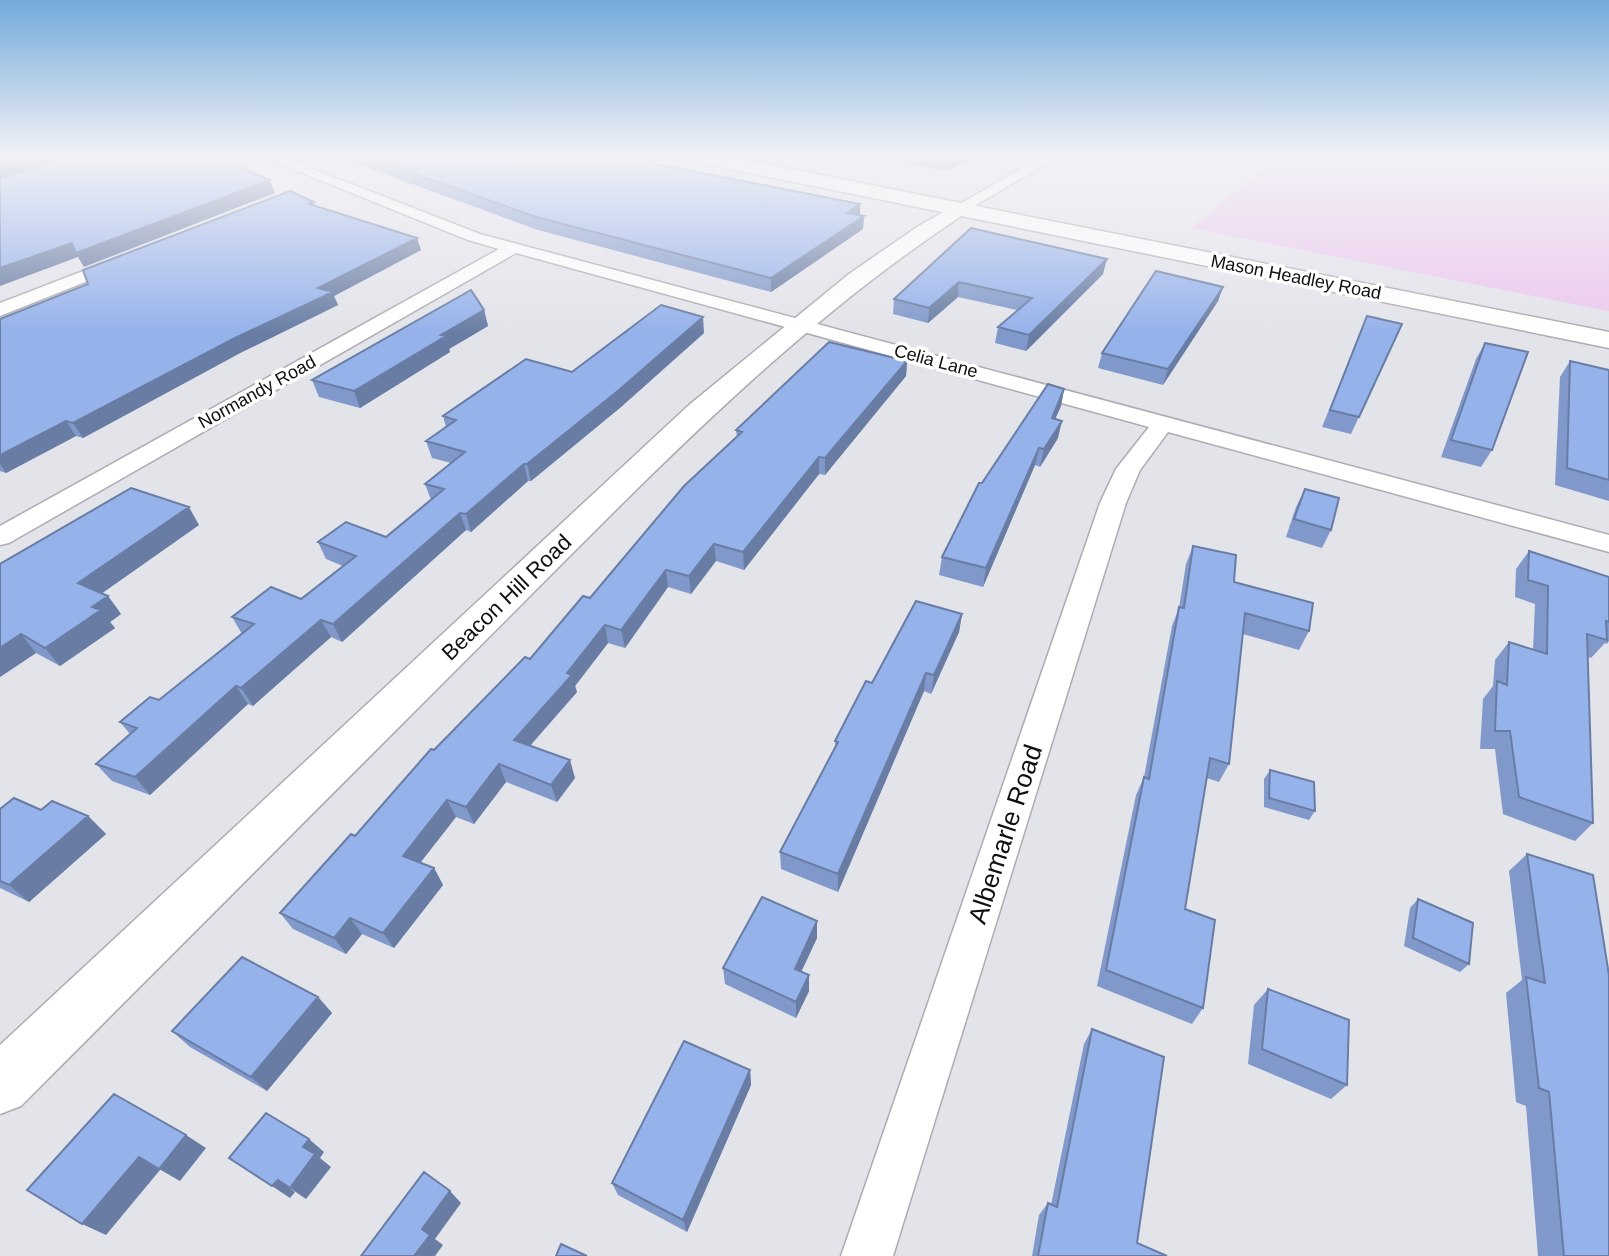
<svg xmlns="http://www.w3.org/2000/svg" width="1609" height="1256" viewBox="0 0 1609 1256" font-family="Helvetica,sans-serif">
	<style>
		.green { fill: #ecc7ed }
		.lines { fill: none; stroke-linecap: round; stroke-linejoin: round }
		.minor-casing { stroke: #acacb2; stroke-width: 3 }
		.tertiary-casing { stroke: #acacb2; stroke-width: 3 }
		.secondary-casing { stroke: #acacb2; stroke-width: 3 }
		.minor { fill: #fff; fill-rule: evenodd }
		.tertiary { fill: #fff; fill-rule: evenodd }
		.secondary { fill: #fff; fill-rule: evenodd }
		.wall { fill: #8199ca }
		.shaded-wall { fill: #697da4 }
		.building { fill: #96b2eb; stroke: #697da4; stroke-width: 2 }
		.labels { text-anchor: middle; stroke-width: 7; stroke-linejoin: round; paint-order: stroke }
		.far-street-label { font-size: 18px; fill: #0f0f12; stroke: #fff }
		.street-label { font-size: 22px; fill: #0f0f12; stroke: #fff }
		.near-street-label { font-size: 26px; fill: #0f0f12; stroke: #fff }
	</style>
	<rect width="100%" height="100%" fill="#e3e3ea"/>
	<path class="green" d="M1279,157H1609V311L1191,228Z"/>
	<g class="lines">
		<g class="minor-casing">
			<path id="minor" d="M263,157H282L480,234L1609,535V552L1168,432L1140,470L1126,503L893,1256H841L1100,503L1116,469L1149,427L516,253L9,543L0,545V526L499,249L468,240Z
				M1041,157H1058L964,212L959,214L951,209Z
				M122,256L128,257L131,261L128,265L0,316V303Z"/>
		</g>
		<g class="tertiary-casing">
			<path id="tertiary" d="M959,203L969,209L966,213C793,326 652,474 506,620C344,782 182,944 21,1106L0,1114V1045L689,405L849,274L917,227Z"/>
		</g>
		<g class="secondary-casing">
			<path id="secondary" d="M691,157H730L1609,332V348L701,163Z"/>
		</g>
		<use href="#minor" class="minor"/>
		<use href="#tertiary" class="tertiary"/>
		<use href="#secondary" class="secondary"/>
	</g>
	<path class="wall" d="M338,157H632L656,164L860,204V215L864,216L863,229L771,292L538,230Z
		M873,157H976L946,171Z
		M314,202L315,206L417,238L421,250L334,296L338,305L242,352L83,438L76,436L6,473L0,471V319Z
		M971,228L1103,274L1026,351L995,343L998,327L1017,310L958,297L928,323L893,314L894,299Z
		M1223,287L1218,301L1163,385L1098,368L1102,353Z
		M484,310L488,326L449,349L450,352L360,408L319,397L312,380Z
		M1367,316L1402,324L1351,434L1322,427Z
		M704,333L621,407L531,481H528L471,532L466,530L342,642L331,637L253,706L248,704L150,795L112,781L96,764L130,734L120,722L159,700L242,634L232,617L301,599L343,566L326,559L318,542L386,537L431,500L425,484L451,463L432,458L426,441L446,427L443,416L572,372Z
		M1485,343L1492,450L1481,467L1441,457L1476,359Z
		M907,361L906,376L825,475L819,474L744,570L716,561L691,594L668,587L625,648L608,643L575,686L577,692L530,746L575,778L557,802L506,782L474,824L456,817L420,863L434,868L443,885L394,948L362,934L346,954L293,929L280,913L355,836L434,750L530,659L590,598L737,437L736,430Z
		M1570,361L1609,370V501L1555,485L1560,377Z
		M1064,389L1061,406L1055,419L1058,438L1040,467L1035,465L983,587L939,575L942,557L982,483Z
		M1305,489L1331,530L1322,548L1286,537L1296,507Z
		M199,525L102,593L108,596L121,614L110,622L115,628L60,666L36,653L0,677V564Z
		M1193,546L1234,582L1309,631L1299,650L1243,634L1229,764L1219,782L1207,778L1185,909L1203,1008L1192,1024L1097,986L1136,795L1144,777L1172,626L1179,608L1186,564Z
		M1529,551L1609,577V641L1607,644L1605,643L1591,658L1588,657L1593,823L1575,841L1503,814L1495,749H1480L1483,699L1493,686L1495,660L1509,642L1533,650L1535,604L1515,597L1516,569Z
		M962,614L959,632L931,694L924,691L838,892L781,869L780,852L835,750V741L872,683Z
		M1270,770L1315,811L1309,820L1264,807V779Z
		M0,809L41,810L88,816L106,834L29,902L0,888Z
		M1527,854L1609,1256H1538L1526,1106L1516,1102L1506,993L1522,980L1509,871Z
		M1418,899L1469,964L1460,972L1404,946L1410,908Z
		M817,938L801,972L809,975V991L796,1018L725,984L723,968Z
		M1268,989L1347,1085L1331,1099L1248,1064L1254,1005Z
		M318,997L332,1013L267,1091L190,1047L172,1031Z
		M1092,1029L1137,1243L1167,1256H1032L1039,1215L1048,1203L1051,1205L1084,1044Z
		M750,1070L751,1085L687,1232L618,1195L612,1183Z"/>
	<path class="shaded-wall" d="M27,157H74L0,179V165Z
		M205,157H237L208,164Z
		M950,157H976L946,171L948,158Z
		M270,180L275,193L84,267L78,257L0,286V268L72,243Z
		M860,204V217L847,213Z
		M864,216L863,229L771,292V278Z
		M417,238L421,250L334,296L338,305L242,352L83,438L73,423L318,288Z
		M1107,259L1103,274L1026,351L1029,335Z
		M959,282L958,297L928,323L929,308Z
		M1223,287L1218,301L1163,385L1168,369Z
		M484,310L488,326L449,349L450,352L360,408L354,391L441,335Z
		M703,317L704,333L621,407L531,481L527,464Z
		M907,361L906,376L825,475V458Z
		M1064,389L1061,406L1048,435L1052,418Z
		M66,421L76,436L6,473L0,464V455Z
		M1062,421L1058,438L1040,467L1044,449Z
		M1039,448L1035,465L983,587L986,568Z
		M819,457V474L744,570L743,552Z
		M524,464L528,481L471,532L466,514Z
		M189,507L199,525L91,601L78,583Z
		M460,513L466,530L342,642L333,624Z
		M714,544L716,561L691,594L689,576Z
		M666,570L668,587L625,648L621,630Z
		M108,596L121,614L110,622L115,628L60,666L45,648L92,607Z
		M962,614L959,632L931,694L934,675Z
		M321,620L331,637L253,706L241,688Z
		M605,625L608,643L575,686L577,692L520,757L514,740Z
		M21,634L36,653L0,677V648Z
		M926,673L924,691L838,892V874Z
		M236,686L248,704L150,795L135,777Z
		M570,760L575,778L557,802L551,785Z
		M499,764L506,782L474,824L466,807Z
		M447,800L456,817L413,872L403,856Z
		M88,816L106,834L29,902L9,885Z
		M434,868L443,885L394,948L383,933Z
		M350,918L362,934L346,954L334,938Z
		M817,921V938L795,985V969Z
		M809,975V991L796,1018V1002Z
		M318,997L332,1013L267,1091L251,1077Z
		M750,1070L751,1085L687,1232L683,1220Z
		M186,1135L206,1148L180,1181L159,1169Z
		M309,1139L324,1152L320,1158L331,1167L306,1199L290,1188L303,1147Z
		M139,1157L160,1170L106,1235L82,1224Z
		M278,1180L295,1192L290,1198L272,1186Z
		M450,1191L461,1203L435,1239L443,1245L435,1256H414L422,1229Z"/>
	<path class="building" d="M0,157H27L0,165Z
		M71,157H215L270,180L76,253L72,243L0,268V178Z
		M367,157H632L656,164L860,204L847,213L864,216L771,278L536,217Z
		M290,191L314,202L309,204L417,238L318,288L333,292L235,338L73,423L66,421L0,455V319L88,284L83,270Z
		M971,228L1107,259L1029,335L998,327L1032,298L959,282L929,308L894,299Z
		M1156,271L1223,287L1168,369L1102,353Z
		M471,290L484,310L441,335L446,336L354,391L312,380Z
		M661,305L703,317L619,390L527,464H524L466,514L460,513L333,624L321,620L241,688L236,686L135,777L96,764L137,728L120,722L150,697L159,700L254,624L232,617L271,587L301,599L356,556L318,542L346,522L386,537L444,489L425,484L465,452L426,441L456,420L443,416L526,359L572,372Z
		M1367,316L1402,324L1359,417L1330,410Z
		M829,342L907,361L825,458L819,457L743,552L714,544L689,576L666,570L621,630L605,625L567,673L572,675L514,740L570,760L551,785L499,764L466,807L447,800L403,856L434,868L383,933L350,918L334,938L280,913L351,834L355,836L431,749L434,750L525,657L530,659L583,596L590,598L684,486L742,432L736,430Z
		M1485,343L1528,352L1492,450L1451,440Z
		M1570,361L1609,370V480L1567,468Z
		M1048,384L1064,389L1052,418L1062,421L1044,449L1039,448L986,568L942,557L979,483H982Z
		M131,488L189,507L78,583L108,596L92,607L101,610L45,648L21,634L0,648V564Z
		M1305,489L1339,498L1331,530L1294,519Z
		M1193,546L1236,555L1234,582L1313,603L1309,631L1245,613L1229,764L1210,758L1185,909L1215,920L1203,1008L1106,970L1144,777L1149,779L1179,607L1184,608Z
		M1529,551L1609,577V622L1606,621L1607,640L1587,634L1593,823L1519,797L1510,731H1495L1497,681L1507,685L1509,642L1547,654L1548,586L1528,580Z
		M916,601L962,614L934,675L926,673L838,874L780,852L838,742L835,741L866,681L872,683Z
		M1270,770L1314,782L1315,811L1269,798Z
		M14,798L41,810L52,801L88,816L9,885L0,881V809Z
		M1527,854L1593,875L1609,975V1256H1564L1549,1092L1539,1088L1526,977L1545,983Z
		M762,897L817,921L795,969L809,975L796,1002L723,968Z
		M1418,899L1473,923L1469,964L1413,938Z
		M242,957L318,997L251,1077L172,1031Z
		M1268,989L1349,1020L1347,1085L1262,1049Z
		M1092,1029L1164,1057L1137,1243L1167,1256H1038L1048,1203L1057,1207Z
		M684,1041L750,1070L683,1220L612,1183Z
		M114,1094L186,1135L159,1169L139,1157L82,1224L27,1190Z
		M266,1113L309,1139L303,1147L315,1154L290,1188L278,1180L272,1186L229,1158Z
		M424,1172L450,1191L422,1229L430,1235L414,1256H361Z
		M561,1244L587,1256H556Z"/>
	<linearGradient id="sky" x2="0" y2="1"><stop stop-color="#73aadb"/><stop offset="0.47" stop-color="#f2f2f6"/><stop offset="1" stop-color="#f2f2f6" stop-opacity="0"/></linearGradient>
	<rect width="1609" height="333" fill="url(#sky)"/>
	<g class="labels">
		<g class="far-street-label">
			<text transform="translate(1296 277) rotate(11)" y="6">Mason Headley Road</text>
			<text transform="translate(936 361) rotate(15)" y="6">Celia Lane</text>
			<text transform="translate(257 392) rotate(-29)" y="6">Normandy Road</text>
		</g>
		<g class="street-label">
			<text transform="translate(506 597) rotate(-44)" y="8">Beacon Hill Road</text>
		</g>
		<g class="near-street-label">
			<text transform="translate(1005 834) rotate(-72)" y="9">Albemarle Road</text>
		</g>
	</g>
</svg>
